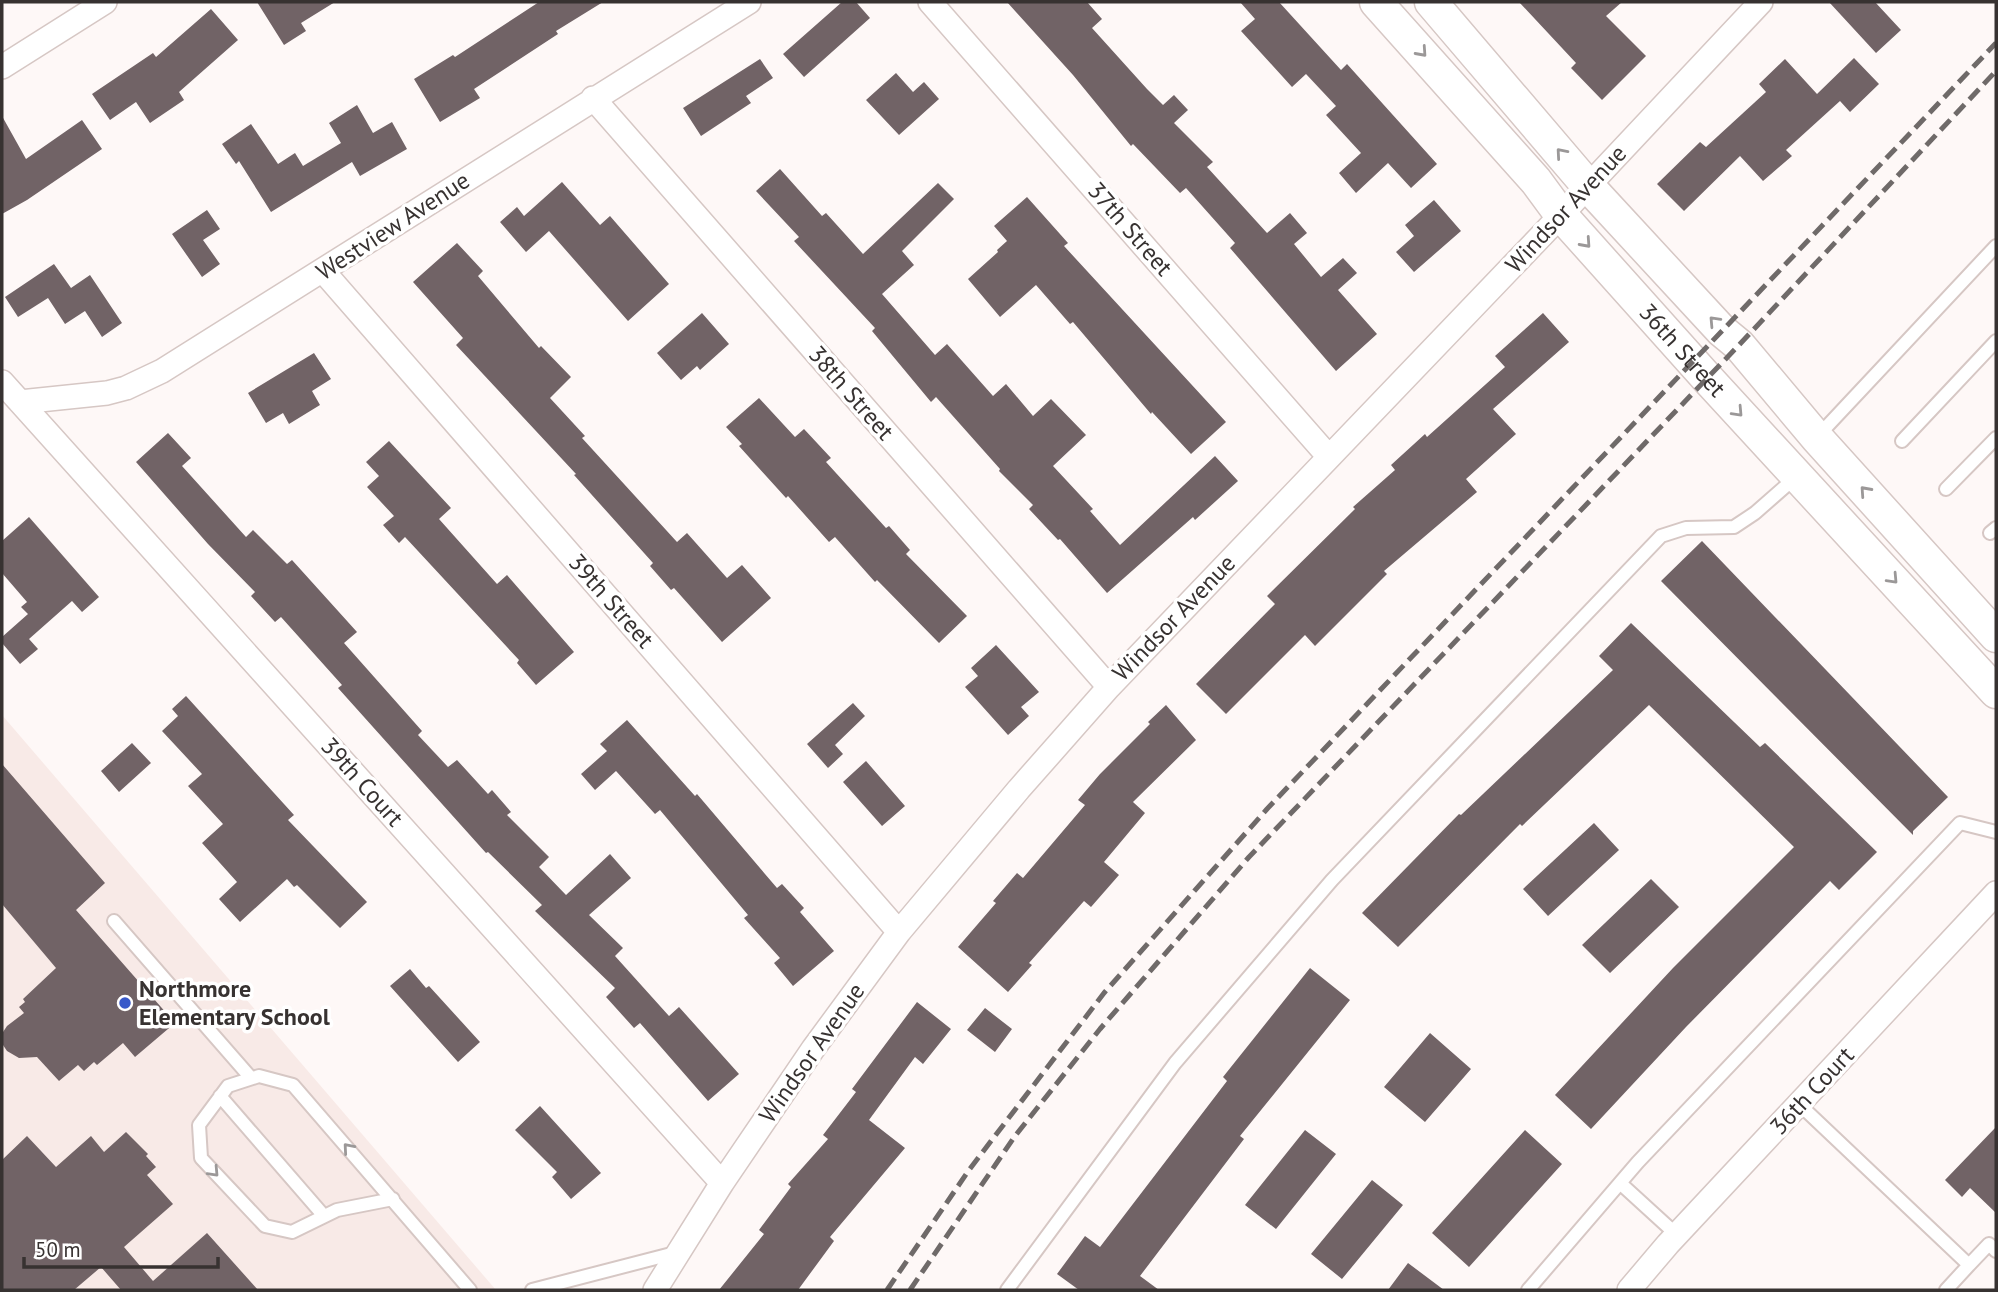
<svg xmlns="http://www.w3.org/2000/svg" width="1998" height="1292" viewBox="0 0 1998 1292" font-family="'PT Sans',sans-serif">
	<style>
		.built { fill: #f8eae7 }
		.building { fill: #716366 }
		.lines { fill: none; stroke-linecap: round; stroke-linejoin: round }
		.lane-casing { stroke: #d6c7c4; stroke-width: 16 }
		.street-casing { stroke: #d6c7c4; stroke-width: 26 }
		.secondary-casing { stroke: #d6c7c4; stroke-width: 35 }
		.lane { stroke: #fff; stroke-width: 12 }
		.street { stroke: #fff; stroke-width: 23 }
		.secondary { stroke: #fff; stroke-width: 32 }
		.rail { stroke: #6f6a69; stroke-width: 5; stroke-dasharray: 14 7; stroke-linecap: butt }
		.oneway { stroke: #9b9898 }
		.poi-dot { fill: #3858c9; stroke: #fff; stroke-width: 2.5 }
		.labels { text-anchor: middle; stroke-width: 7; stroke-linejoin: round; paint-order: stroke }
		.street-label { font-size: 24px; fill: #373231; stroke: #fff }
		.poi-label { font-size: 24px; font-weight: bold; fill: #373231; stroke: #fff; text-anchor: start }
	</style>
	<rect width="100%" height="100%" fill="#fef8f7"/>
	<path class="built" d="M2,715L496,1290H2Z"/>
	<path class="building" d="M257,2H335L301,23L306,31L284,45Z
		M539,2H603L556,31L558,34L474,89L480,98L440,122L414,79L453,55L455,57Z
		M842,2H856L870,18L804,77L783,54Z
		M1007,2H1087L1102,19L1092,28L1147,89L1163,105L1174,95L1188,110L1174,123L1213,162L1207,167L1267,233L1290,213L1307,233L1294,244L1321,277L1343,258L1357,273L1338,290L1377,334L1336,371L1230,248L1235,243L1186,188L1180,193L1133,144L1131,146L1073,75Z
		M1240,2H1279L1341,70L1347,64L1437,164L1411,188L1388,163L1356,193L1339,173L1361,153L1326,115L1336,106L1306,74L1292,87L1241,31L1255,19Z
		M1519,2H1622L1606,16L1646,56L1602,100L1571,68L1576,63Z
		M1829,2H1875L1901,30L1876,53Z
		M211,9L238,40L179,92L184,100L150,123L136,102L110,120L92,94L153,53L156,57Z
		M1854,58L1879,84L1850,112L1840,101L1786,150L1792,156L1763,181L1740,156L1684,211L1657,184L1700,142L1706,147L1766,92L1759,84L1785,59L1817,94Z
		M760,59L773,78L746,96L751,103L701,136L683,108Z
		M896,73L913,92L924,82L939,99L899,135L866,100Z
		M357,105L373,133L392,122L407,149L360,176L352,162L271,212L239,161L236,164L222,144L251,124L278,164L295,153L303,166L341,143L329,123Z
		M2,116L26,159L82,120L102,149L27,200L2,214Z
		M780,169L822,216L826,213L863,254L938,183L954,199L902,251L914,265L882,294L935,355L947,344L993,396L1006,384L1033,416L1051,399L1086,435L1053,466L1093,509L1090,511L1120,545L1215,456L1238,481L1195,520L1193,517L1107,593L1060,539L1058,540L1029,509L1033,505L999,471L1000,469L936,397L931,402L872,331L875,328L794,241L799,237L756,191Z
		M562,182L600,225L610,216L669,284L628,321L549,231L526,252L500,222L517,207L524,216Z
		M1027,197L1068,243L1064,246L1226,422L1191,454L1152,412L1151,414L1073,322L1070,324L1036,285L1000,317L968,279L998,252L997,250L1007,241L994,226Z
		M1434,200L1461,231L1414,272L1396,252L1414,236L1405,225Z
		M207,210L220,229L203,240L220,264L202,277L172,234Z
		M457,243L483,271L478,276L539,348L541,346L571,377L550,398L585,436L582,438L677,542L687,533L727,578L742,565L771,598L722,642L674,588L671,590L650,566L653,563L574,475L576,474L456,345L463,338L413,282Z
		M54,264L71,288L90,275L122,323L102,337L85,311L65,324L48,298L18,317L5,297Z
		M702,313L729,344L700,370L697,366L681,380L657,353Z
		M1543,313L1569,342L1493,409L1516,434L1466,479L1477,492L1384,571L1387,574L1315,646L1305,635L1226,714L1196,684L1275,604L1267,596L1355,509L1353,507L1395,470L1391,465L1425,434L1427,437L1505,367L1495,356Z
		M314,353L331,379L312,391L320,405L289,424L283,413L266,423L248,393Z
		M759,398L795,437L804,429L831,458L826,462L886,528L889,526L910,550L906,554L967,616L939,643L877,580L875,582L835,537L829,542L788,496L786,498L739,446L742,444L726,427Z
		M168,433L191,458L182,466L246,537L253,530L287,564L292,560L357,632L344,643L422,731L418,735L448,767L457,760L488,794L492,790L511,812L507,815L549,857L539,867L566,895L610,854L631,878L589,915L623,948L615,956L669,1016L679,1007L739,1074L708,1101L640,1023L634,1028L606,997L615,988L535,911L542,905L488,852L486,853L338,688L342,685L281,617L275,622L251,596L255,592L208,544L136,462Z
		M389,441L451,508L439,519L497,584L507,575L574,652L536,685L517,663L519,660L405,537L399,543L383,525L394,516L367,487L379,476L366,462Z
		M29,517L99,597L82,612L72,601L29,639L38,649L20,664L2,643V637L28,614L21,607L27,602L2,573V541Z
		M1702,541L1948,797L1913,831V835L1661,581Z
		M1631,623L1760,747L1765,743L1877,852L1839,890L1830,881L1686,1027L1591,1129L1555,1095L1673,968L1794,847L1649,705L1522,826L1520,824L1398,947L1362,913L1459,814L1461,815L1613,670L1599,656Z
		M996,645L1039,692L1021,707L1029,716L1008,735L965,687L978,676L971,668Z
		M186,696L294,815L288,820L367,902L340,928L297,885L294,887L287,879L240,922L219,899L237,882L202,843L223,824L188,786L202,774L162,731L178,716L172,709Z
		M853,703L865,716L835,745L843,754L828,768L807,744Z
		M1166,705L1196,740L1133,802L1145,813L1104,862L1119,875L1091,907L1084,901L1029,963L1032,965L1008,992L958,947L996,903L993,901L1017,873L1023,878L1085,805L1078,800L1100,774L1150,724L1148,722Z
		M627,720L695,796L697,794L777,888L782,884L804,908L800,912L834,951L793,986L774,963L780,958L744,918L748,915L660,810L655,814L616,771L595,790L581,774L607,751L600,744Z
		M132,743L151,763L119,792L101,771Z
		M866,761L905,806L882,826L843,782Z
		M2,764L105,883L76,910L175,1023L135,1057L123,1043L97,1065L94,1062L84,1071L78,1065L59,1081L37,1057L19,1058L7,1051L3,1045V1032L7,1026L24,1013L19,1007L25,1002L23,999L56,968L2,904Z
		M1594,823L1619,850L1548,916L1523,889Z
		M1651,879L1679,907L1610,973L1582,945Z
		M1310,968L1350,1000L1240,1136L1244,1139L1140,1276L1159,1290H1079L1057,1274L1085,1236L1100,1247L1227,1081L1223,1077Z
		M410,969L426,988L429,986L480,1042L458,1062L390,986Z
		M917,1002L951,1029L923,1064L915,1057L869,1120L905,1148L830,1237L834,1241L798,1290H719L764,1234L759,1230L791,1187L788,1184L828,1139L823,1135L856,1092L852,1089Z
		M985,1008L1012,1029L995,1052L967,1030Z
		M1430,1033L1471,1069L1425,1122L1384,1087Z
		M540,1106L601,1173L571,1199L552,1177L557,1172L515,1130Z
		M1996,1127V1213L1970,1188L1962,1197L1945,1180Z
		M1305,1130L1336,1154L1276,1229L1245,1205Z
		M1525,1130L1562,1164L1469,1267L1432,1233Z
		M126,1132L148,1154L146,1156L156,1167L147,1175L173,1204L124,1247L153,1281L207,1233L258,1290H121L101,1267L74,1290H2V1160L27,1136L56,1167L91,1136L104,1152Z
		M1372,1180L1403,1205L1342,1279L1311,1254Z
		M1408,1263L1444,1290H1388Z"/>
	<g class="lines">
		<g class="lane-casing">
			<path id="lane" d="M1817,437L1996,246
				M1902,441L1996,341
				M1946,489L1996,438
				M1990,533L1996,528
				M114,921L251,1078
				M220,1096L324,1216
				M1799,1104L1969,1265L1946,1290
				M1620,1183L1677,1235
				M393,1199L337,1210L292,1232L265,1226L201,1158L199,1125L228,1086L259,1076L293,1085L470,1290
				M1969,1265L1989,1244L1996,1251
				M532,1290L679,1252
				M1007,1290L1175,1063L1332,880L1661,536L1686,528L1734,527L1755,513L1796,477
				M1528,1290L1638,1162L1960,823L1996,832"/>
		</g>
		<g class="street-casing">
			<path id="street" d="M930,2L1329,457
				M2,67L105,2
				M593,98L1109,687
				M323,271L899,932
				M2,382L722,1183
				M20,402L107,393L126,388L162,371L749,2
				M655,1290L722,1183L813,1049L899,932L1019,789L1109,687L1544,233L1761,2
				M1629,1290L1668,1244L1996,893"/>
		</g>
		<g class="secondary-casing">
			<g id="secondary">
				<path id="s1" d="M1376,2L1536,181L1561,215L1707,378L1996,692"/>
				<path d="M1431,2L1588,186L1722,331L1739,345L1817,438L1996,636"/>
			</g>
		</g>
		<use href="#lane" class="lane"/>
		<use href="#street" class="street"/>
		<use href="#secondary" class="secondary"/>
		<path class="rail" d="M887,1290L969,1170L1104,993L1267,809L1996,43
			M910,1290L1015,1136L1100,1029L1249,857L1739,345L1996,71"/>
	</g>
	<defs><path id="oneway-chevron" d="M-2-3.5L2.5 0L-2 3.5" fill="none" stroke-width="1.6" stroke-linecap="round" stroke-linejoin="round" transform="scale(1.75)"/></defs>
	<g class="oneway">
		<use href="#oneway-chevron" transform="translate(1422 52) rotate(48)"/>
		<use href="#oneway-chevron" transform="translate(1561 153) rotate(-131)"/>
		<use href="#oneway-chevron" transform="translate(1586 243) rotate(48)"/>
		<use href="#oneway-chevron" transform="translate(1714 321) rotate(-133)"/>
		<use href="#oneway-chevron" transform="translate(1738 412) rotate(47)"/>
		<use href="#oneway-chevron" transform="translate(1865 491) rotate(-132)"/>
		<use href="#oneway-chevron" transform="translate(1893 579) rotate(47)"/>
		<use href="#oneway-chevron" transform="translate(348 1148) rotate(-131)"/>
		<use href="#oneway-chevron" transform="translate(214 1172) rotate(47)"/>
	</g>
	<circle class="poi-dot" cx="125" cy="1003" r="7"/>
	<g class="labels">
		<g class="street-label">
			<text transform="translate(1566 209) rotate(-47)" y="8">Windsor Avenue</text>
			<text transform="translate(393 226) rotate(-33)" y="8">Westview Avenue</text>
			<text transform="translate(1130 229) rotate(49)" y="8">37th Street</text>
			<text dy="8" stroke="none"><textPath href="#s1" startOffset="464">36th Street</textPath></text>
			<text transform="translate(851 393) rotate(49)" y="8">38th Street</text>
			<text transform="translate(611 601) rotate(49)" y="8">39th Street</text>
			<text transform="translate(1174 618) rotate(-46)" y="8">Windsor Avenue</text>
			<text transform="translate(362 782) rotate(48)" y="8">39th Court</text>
			<text transform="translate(812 1053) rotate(-55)" y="8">Windsor Avenue</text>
			<text transform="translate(1812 1091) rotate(-47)" y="8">36th Court</text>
		</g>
		<g class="poi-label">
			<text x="139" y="997">Northmore<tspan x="139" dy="28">Elementary School</tspan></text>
		</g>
	</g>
	<rect width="1998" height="1292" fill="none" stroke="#373231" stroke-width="7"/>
	<path d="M24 1257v10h194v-10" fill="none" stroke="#373231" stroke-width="3.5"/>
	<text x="35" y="1257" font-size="21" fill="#373231" stroke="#ffffff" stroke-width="5" paint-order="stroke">50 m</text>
</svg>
